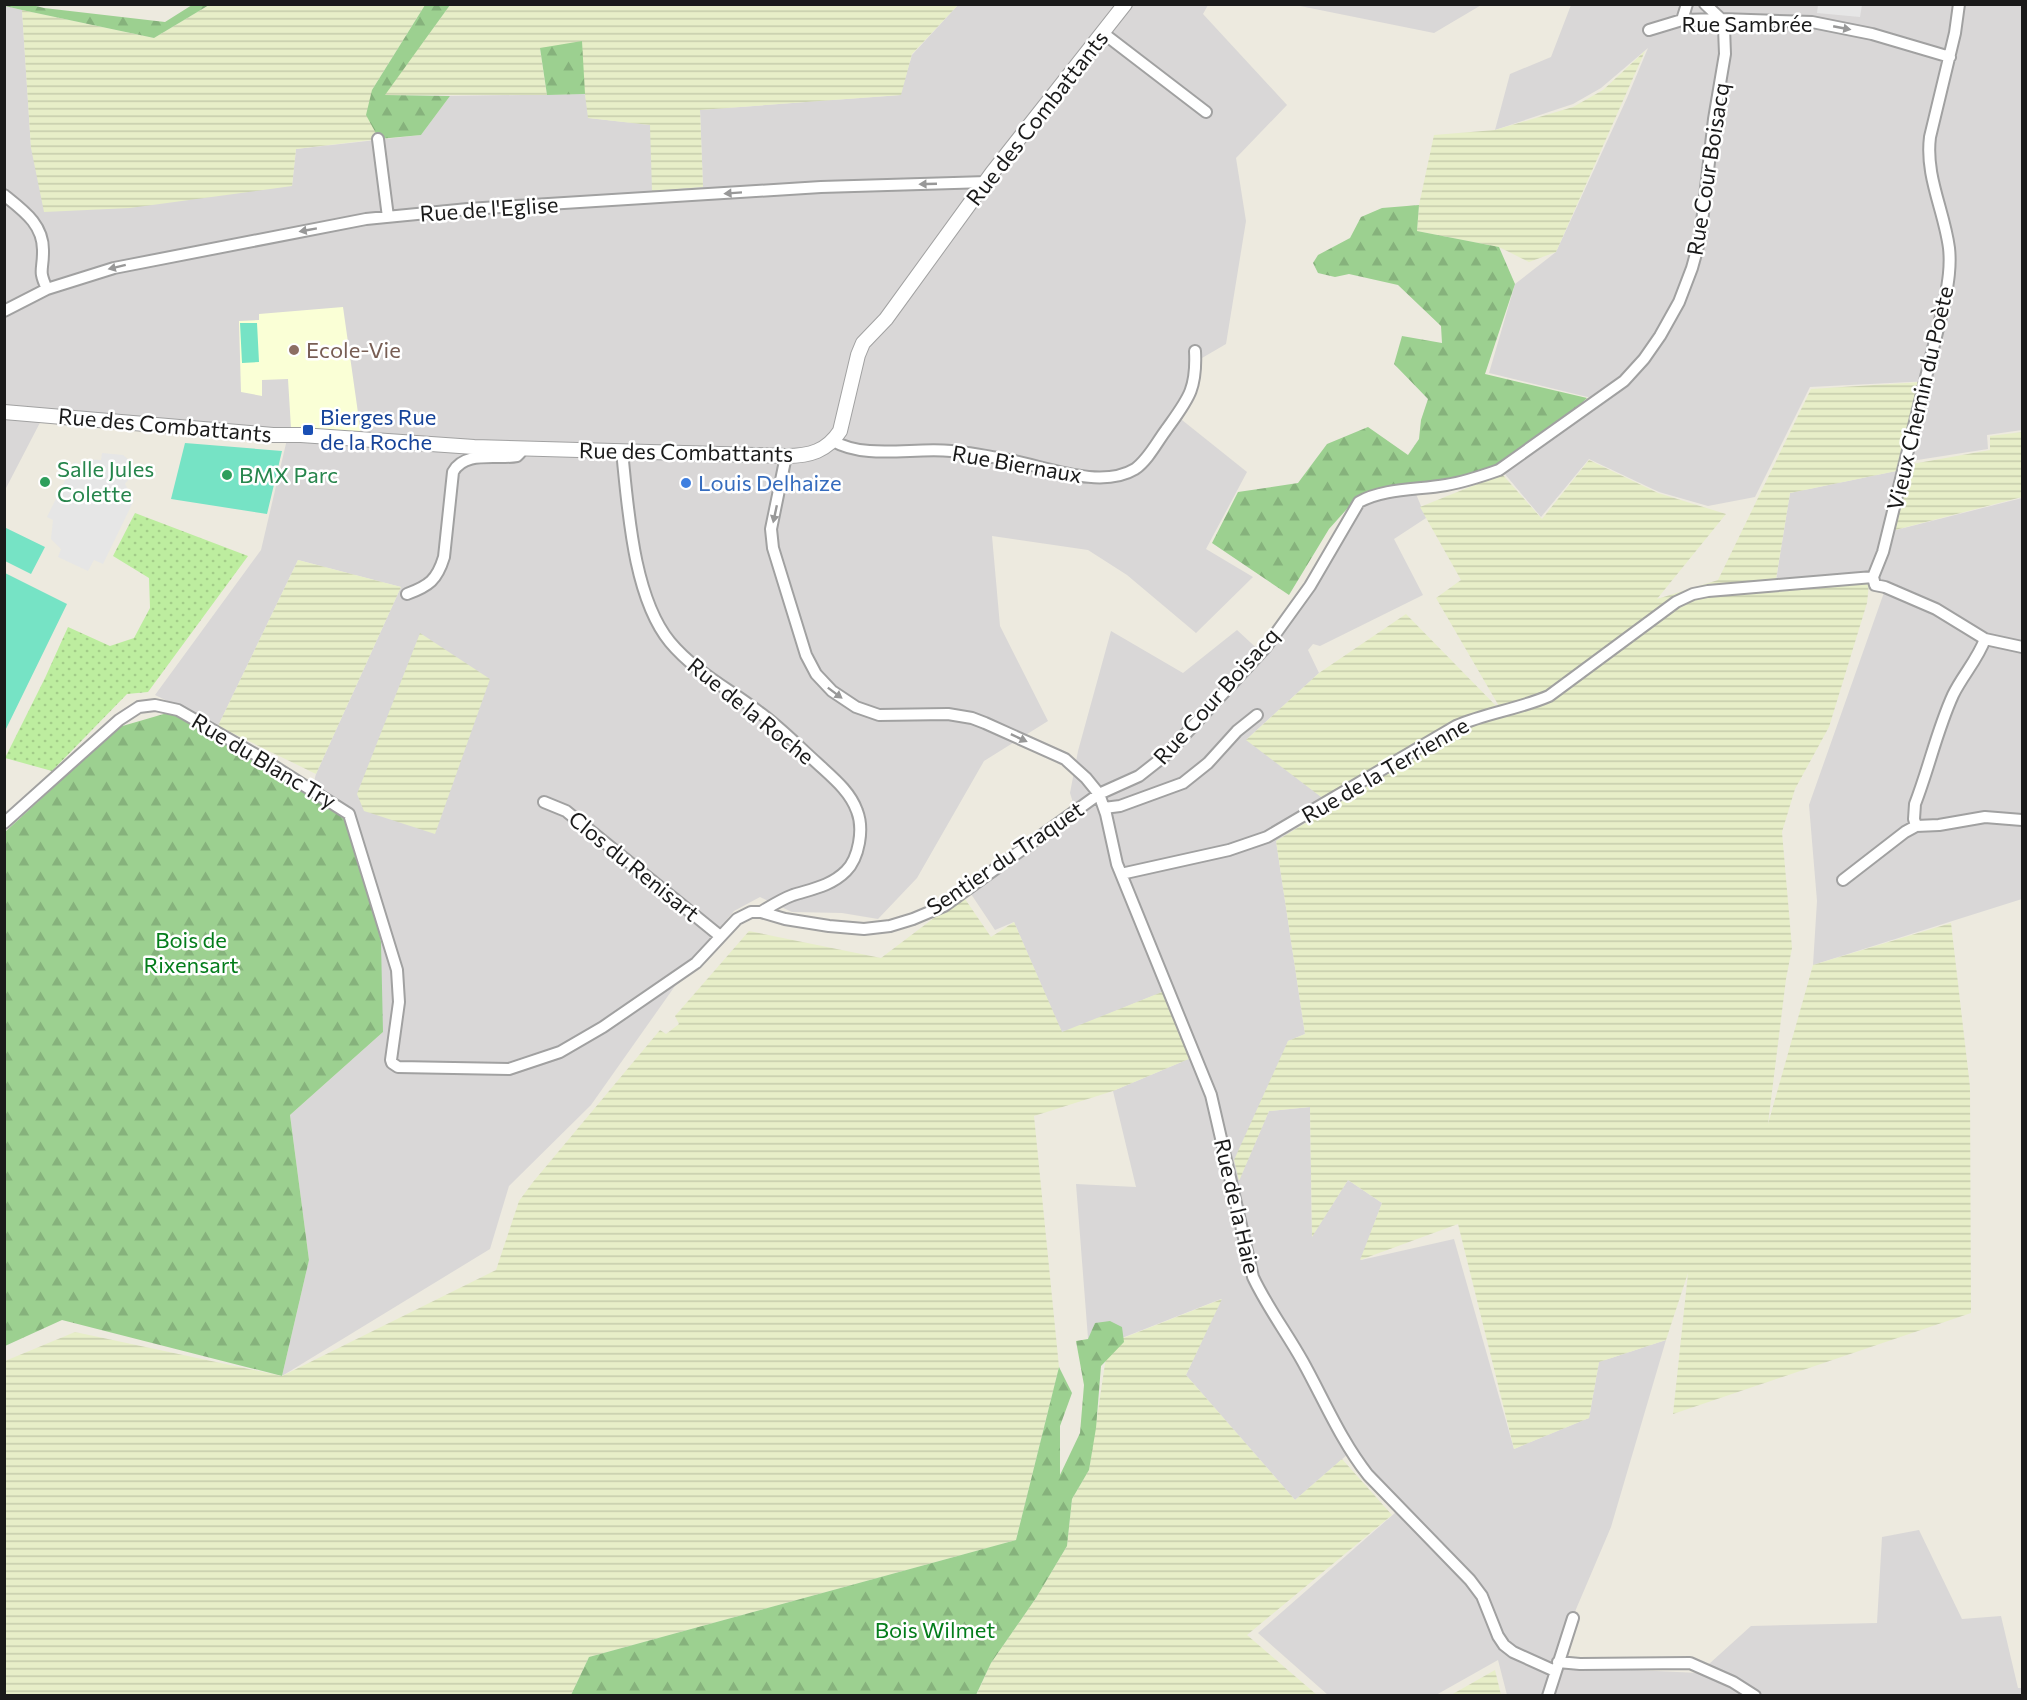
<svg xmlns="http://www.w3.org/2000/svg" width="2027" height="1700" viewBox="0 0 2027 1700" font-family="Commissioner,sans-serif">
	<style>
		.residential { fill: #d9d7d7 }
		.education { fill: #faffd6 }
		.farmland { fill: url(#farmland-rules) }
		.grass { fill: url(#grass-dots) }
		.forest { fill: url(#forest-firs) }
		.pitch { fill: #76e3c5 }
		.parking { fill: #e6e6e6 }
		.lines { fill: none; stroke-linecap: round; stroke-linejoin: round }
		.minor-casing { stroke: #a1a1a1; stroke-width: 14 }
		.tertiary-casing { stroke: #a1a1a1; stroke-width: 16 }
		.minor { stroke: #fff; stroke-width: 10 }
		.tertiary { stroke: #fff; stroke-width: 14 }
		.oneway { fill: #989898 }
		.education-dot { fill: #8d6e63; stroke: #fff; stroke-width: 2 }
		.transit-dot { fill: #1a4fb4; stroke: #fff; stroke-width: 2 }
		.leisure-dot { fill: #2e9e5b; stroke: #fff; stroke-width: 2 }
		.shop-dot { fill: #3f7fe0; stroke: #fff; stroke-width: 2 }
		.labels { text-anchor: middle; stroke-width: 5; stroke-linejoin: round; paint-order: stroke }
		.street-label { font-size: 22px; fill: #1a1a1a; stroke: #fff }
		.education-label { font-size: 22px; fill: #785e54; stroke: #fff; text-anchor: start }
		.transit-label { font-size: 22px; fill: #164399; stroke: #fff; text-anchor: start }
		.leisure-label { font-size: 22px; fill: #27864d; stroke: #fff; text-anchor: start }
		.shop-label { font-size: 22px; fill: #366cbe; stroke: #fff; text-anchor: start }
		.park-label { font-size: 22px; fill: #047d1b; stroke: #fff }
	</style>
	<defs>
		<pattern id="farmland-rules" width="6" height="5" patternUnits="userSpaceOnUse" patternTransform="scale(1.5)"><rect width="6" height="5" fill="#e7eec8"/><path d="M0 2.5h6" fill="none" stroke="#c6ccab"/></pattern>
		<pattern id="grass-dots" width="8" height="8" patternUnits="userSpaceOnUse" patternTransform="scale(1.5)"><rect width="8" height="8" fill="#bded9f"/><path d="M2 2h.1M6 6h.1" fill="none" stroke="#a2cb88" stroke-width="1.8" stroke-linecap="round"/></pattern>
		<pattern id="forest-firs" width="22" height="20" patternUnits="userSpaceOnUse" patternTransform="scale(1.5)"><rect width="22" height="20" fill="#9cd090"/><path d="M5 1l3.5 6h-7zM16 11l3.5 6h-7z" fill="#86b27c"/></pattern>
	</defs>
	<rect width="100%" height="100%" fill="#edeadf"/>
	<path class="residential" d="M1483,4L1434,33L1295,5V4Z
		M958,5H1208L1203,14L1287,105L1236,158L1246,221L1226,344L1202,358L1182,420L1247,472L1206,549L1253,577L1196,633L1127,575L1088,550L992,536L1000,626L1048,721L984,761L917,878L878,919L842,913L792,912L760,897L734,911L699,952L591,1105L509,1186L490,1249L282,1376L309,1260L290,1115L383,1032L312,789L316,774L401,587L298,560L218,726L155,695L261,550L288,435L45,413L5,490V6L22,10L31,148L292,186L296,149L421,135L450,96L585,94L589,118L650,125L703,187L700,110L900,95L912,55Z
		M1571,5H2022V430L1987,435L1988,449L1911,461L1930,381L1810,387L1755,497L1708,506L1659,492L1589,459L1541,517L1504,473L1604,401L1489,373L1515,284L1556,252L1627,98L1648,48L1601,88L1573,104L1495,130L1510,74L1551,57Z
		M1901,470L1896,530L2022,498V899L1813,965L1817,901L1809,805L1887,584L1870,575L1776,580L1790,493Z
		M1416,494L1426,518L1394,539L1423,595L1320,646L1313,644L1308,650L1319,673L1247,739L1333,806L1276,841L1305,1034L1288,1041L1239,1180L1269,1111L1310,1107L1312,1236L1348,1180L1382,1203L1361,1260L1454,1239L1514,1449L1589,1418L1599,1362L1666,1340L1611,1527L1554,1661L1572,1667L1699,1673L1751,1626L1877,1623L1882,1537L1919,1530L1962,1619L2001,1616L2018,1688H2022V1695H1507L1498,1660L1436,1695H1328L1258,1633L1396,1512L1348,1454L1295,1500L1186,1375L1221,1299L1089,1351L1076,1184L1136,1187L1113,1091L1191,1058L1162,992L1062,1033L1014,922L995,930L971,894L1077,815L1070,793L1078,751L1111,631L1183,673L1237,630L1264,655L1311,596L1360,510L1373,500Z"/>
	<path class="education" d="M343,307L361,434L291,428L288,379L262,380V396L241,392L239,321L259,320V314Z"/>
	<path class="farmland" d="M209,5H425L372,90L379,139L296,149L292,186L130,208L44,212L31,148L22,10L154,38Z
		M450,5H958L912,54L901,95L700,110L703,187L652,191L650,125L588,118L585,94L540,49L547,95H384Z
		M1645,51L1556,252L1529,262L1499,247L1417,231L1419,205L1434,135L1495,130L1573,107L1603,90Z
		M1921,382L1901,466L1990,450V436L2022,432V497L1895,530L1901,470L1790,493L1776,579L1870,575L1867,603L1829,727L1795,789L1782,832L1792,948L1786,979L1768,1124L1813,965L1951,923L1970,1087L1971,1313L1673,1414L1688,1273L1666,1340L1599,1362L1589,1418L1514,1449L1458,1224L1360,1260L1382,1203L1348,1180L1312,1237L1310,1107L1269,1111L1239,1181L1234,1160L1288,1041L1305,1034L1276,841L1333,806L1246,740L1319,673L1406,614L1503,713L1436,598L1461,580L1420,507L1502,474L1542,519L1589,460L1658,493L1726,514L1657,599L1718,580L1811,389Z
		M298,560L401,587L316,774L218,726Z
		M420,633L490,679L435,834L364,811L357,794Z
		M963,896L991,937L1014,922L1062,1032L1162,992L1191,1058L1113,1091L1034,1116L1059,1367L1016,1540L589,1657L571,1695L5,1696V1361L75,1332L282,1376L496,1270L519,1201L533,1182L660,1030L666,1034L679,1024L675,1016L749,931L881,958Z
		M1222,1299L1186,1375L1295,1500L1342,1459L1392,1515L1247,1635L1317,1695L976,1696L991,1663L1036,1598L1067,1546L1072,1499L1089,1470L1108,1344Z
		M1495,1670L1501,1695H1451Z"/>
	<path class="grass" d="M135,513L248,556L148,692L127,694L52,771L5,758L45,678L68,627L110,646L134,638L150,608L149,578L113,556Z"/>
	<path class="forest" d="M5,4L32,5L44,8L165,22L192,5H209L154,38L22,10L5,6Z
		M425,5H450L385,95L450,96L421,135L379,139L366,115L372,90Z
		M582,41L585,94L547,95L540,48Z
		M1419,205L1417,231L1499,247L1515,284L1485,374L1587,398L1543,440L1503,466L1446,486L1355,500L1329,529L1289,595L1212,543L1238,492L1298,483L1327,444L1368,427L1408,455L1419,439L1421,420L1428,399L1394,364L1402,336L1442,343L1441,326L1398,285L1349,274L1335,277L1318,273L1313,263L1318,255L1350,238L1361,217L1382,208Z
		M174,711L354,819L381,942L383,1032L290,1115L309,1260L282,1376L62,1320L5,1346V832L119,727Z
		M1110,1321L1122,1327L1124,1342L1101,1366L1096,1428L1089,1470L1072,1499L1067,1546L1036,1598L991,1663L976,1695H571L589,1657L1016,1540L1059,1367L1072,1393L1060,1426V1475L1080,1433L1084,1385L1076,1341L1088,1339L1095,1323Z"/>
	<path class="pitch" d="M240,323H257L259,362L242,363Z
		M185,443L282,451L267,514L171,499Z
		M4,527L45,547L31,574L5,561Z
		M5,573L67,604L5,731Z"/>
	<path class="parking" d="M1818,5H1862L1860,17L1817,13Z
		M102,453L123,455L130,461L132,467L131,476L125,484L134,500L103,564L94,560L88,571L58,557L61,549L51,539L53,520L47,517L74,462L81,465L84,459L101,460Z"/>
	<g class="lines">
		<g class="minor-casing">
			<path id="minor" d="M1682,20L1687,4
				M1649,30L1682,20L1721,19L1812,22L1872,34L1950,57
				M1103,33L1206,112
				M378,139L388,217
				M4,195C24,211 44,225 43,252C43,272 38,269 47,289
				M4,311L47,289L114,268L366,219L468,209L821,187L987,182
				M833,441C866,460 914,447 951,451C972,453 993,457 1014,461C1049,468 1102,489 1135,469C1148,460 1157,442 1166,430C1188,399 1197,390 1195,351
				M622,451C628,508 633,597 670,642C694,671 729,689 759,712C780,727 798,746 817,763C832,777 850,791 857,811C864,829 859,858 846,871C831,886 812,889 793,895C782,899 771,906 761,912
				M786,456L771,529L773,548L806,655L816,674L832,691L856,707L879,715L948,714L972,718L985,723L1065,759L1086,778L1099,794L1106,814L1117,864L1211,1095L1253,1277C1267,1307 1287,1333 1303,1362C1324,1400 1341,1441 1368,1475L1470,1580L1482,1596L1498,1636L1504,1645L1513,1652L1555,1671
				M1873,577L1883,552L1945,300C1948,283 1951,266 1949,248C1944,210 1925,176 1930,137L1955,33L1959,4
				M1873,577L1875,585L1885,587L1936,609L1985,639L2022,647
				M407,594C429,586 437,580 444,557L453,472C465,450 496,460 517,456L520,453L521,448
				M544,802L566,811L720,936
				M1104,808L1120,806L1183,783L1208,763L1237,731L1257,715
				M4,823L119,720L139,707L155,705L178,710L253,753L349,814L397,970L399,1002L391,1060L392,1063L398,1067L509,1069L560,1052L603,1027L696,963L737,919L751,912H761L785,919L829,926L864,929L890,926L913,919L944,906L1099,794L1139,776L1167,754L1266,647L1310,586L1359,502C1384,488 1418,490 1446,485C1464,482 1482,476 1499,470L1624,381L1644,359L1660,336L1679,302L1692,268L1700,239L1714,119L1725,54L1724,28L1721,19L1705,4
				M1916,826L1939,825L1985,817L2022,820
				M1121,874L1229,850L1267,837L1456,726C1486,713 1519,709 1549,696L1676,602L1693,594L1708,591L1873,577
				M1843,880L1905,832L1916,826L1914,819L1915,804C1929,768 1937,730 1953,695C1962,676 1978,659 1985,639
				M1558,1662L1580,1664L1690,1663L1733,1682L1755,1696
				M1548,1696L1573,1618"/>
		</g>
		<g class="tertiary-casing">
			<path id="tertiary" d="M4,412L273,435H301L474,447L786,456C810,456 827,451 840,431L858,355L863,343L886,319L992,173L1125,4"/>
		</g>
		<use href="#minor" class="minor"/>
		<use href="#tertiary" class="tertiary"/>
	</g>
	<defs><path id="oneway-solid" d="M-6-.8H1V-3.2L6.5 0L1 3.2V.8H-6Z" transform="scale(1.5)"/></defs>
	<g class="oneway">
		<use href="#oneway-solid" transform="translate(1842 28) rotate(11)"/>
		<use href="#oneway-solid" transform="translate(928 184) rotate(178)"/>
		<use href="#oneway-solid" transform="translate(733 193) rotate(176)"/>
		<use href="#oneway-solid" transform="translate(308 230) rotate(170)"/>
		<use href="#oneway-solid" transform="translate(117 267) rotate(166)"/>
		<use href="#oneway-solid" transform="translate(775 514) rotate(102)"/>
		<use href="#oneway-solid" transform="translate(835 693) rotate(37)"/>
		<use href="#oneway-solid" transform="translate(1019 738) rotate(25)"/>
	</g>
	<circle class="education-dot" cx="294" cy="350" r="6"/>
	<rect class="transit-dot" x="302" y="424" width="12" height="12" rx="3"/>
	<g class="leisure-dot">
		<circle cx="227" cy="475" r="6"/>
		<circle cx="45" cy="482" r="6"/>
	</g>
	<circle class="shop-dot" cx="686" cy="483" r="6"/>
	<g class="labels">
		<g class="street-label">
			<text x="1747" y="32">Rue Sambrée</text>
			<text transform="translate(1037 118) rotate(-52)" y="8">Rue des Combattants</text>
			<text transform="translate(1708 169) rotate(-81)" y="8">Rue Cour Boisacq</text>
			<text transform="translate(489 209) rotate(-4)" y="8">Rue de l'Eglise</text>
			<text transform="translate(1920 398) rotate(-77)" y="8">Vieux Chemin du Poète</text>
			<text transform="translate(165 425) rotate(5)" y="8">Rue des Combattants</text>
			<text transform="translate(686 452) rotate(1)" y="8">Rue des Combattants</text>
			<text transform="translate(1017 464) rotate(10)" y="8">Rue Biernaux</text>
			<text transform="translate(1216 696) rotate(-48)" y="8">Rue Cour Boisacq</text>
			<text transform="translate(751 711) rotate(39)" y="8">Rue de la Roche</text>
			<text transform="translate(264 761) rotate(31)" y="8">Rue du Blanc Try</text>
			<text transform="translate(1385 770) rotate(-30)" y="8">Rue de la Terrienne</text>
			<text transform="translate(1005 858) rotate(-34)" y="8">Sentier du Traquet</text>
			<text transform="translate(634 866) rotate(39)" y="8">Clos du Renisart</text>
			<text transform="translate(1237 1206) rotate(77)" y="8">Rue de la Haie</text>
		</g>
		<g class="education-label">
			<text x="306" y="358">Ecole-Vie</text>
		</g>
		<g class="transit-label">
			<text x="320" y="425">Bierges Rue<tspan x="320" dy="25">de la Roche</tspan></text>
		</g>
		<g class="leisure-label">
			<text x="57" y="477">Salle Jules<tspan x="57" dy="25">Colette</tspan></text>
			<text x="239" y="483">BMX Parc</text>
		</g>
		<g class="shop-label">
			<text x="698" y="491">Louis Delhaize</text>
		</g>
		<g class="park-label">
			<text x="191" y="948">Bois de<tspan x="191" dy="25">Rixensart</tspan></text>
			<text x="935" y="1638">Bois Wilmet</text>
		</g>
	</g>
	<rect width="2027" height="1700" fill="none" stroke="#1a1a1a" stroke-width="12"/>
</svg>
